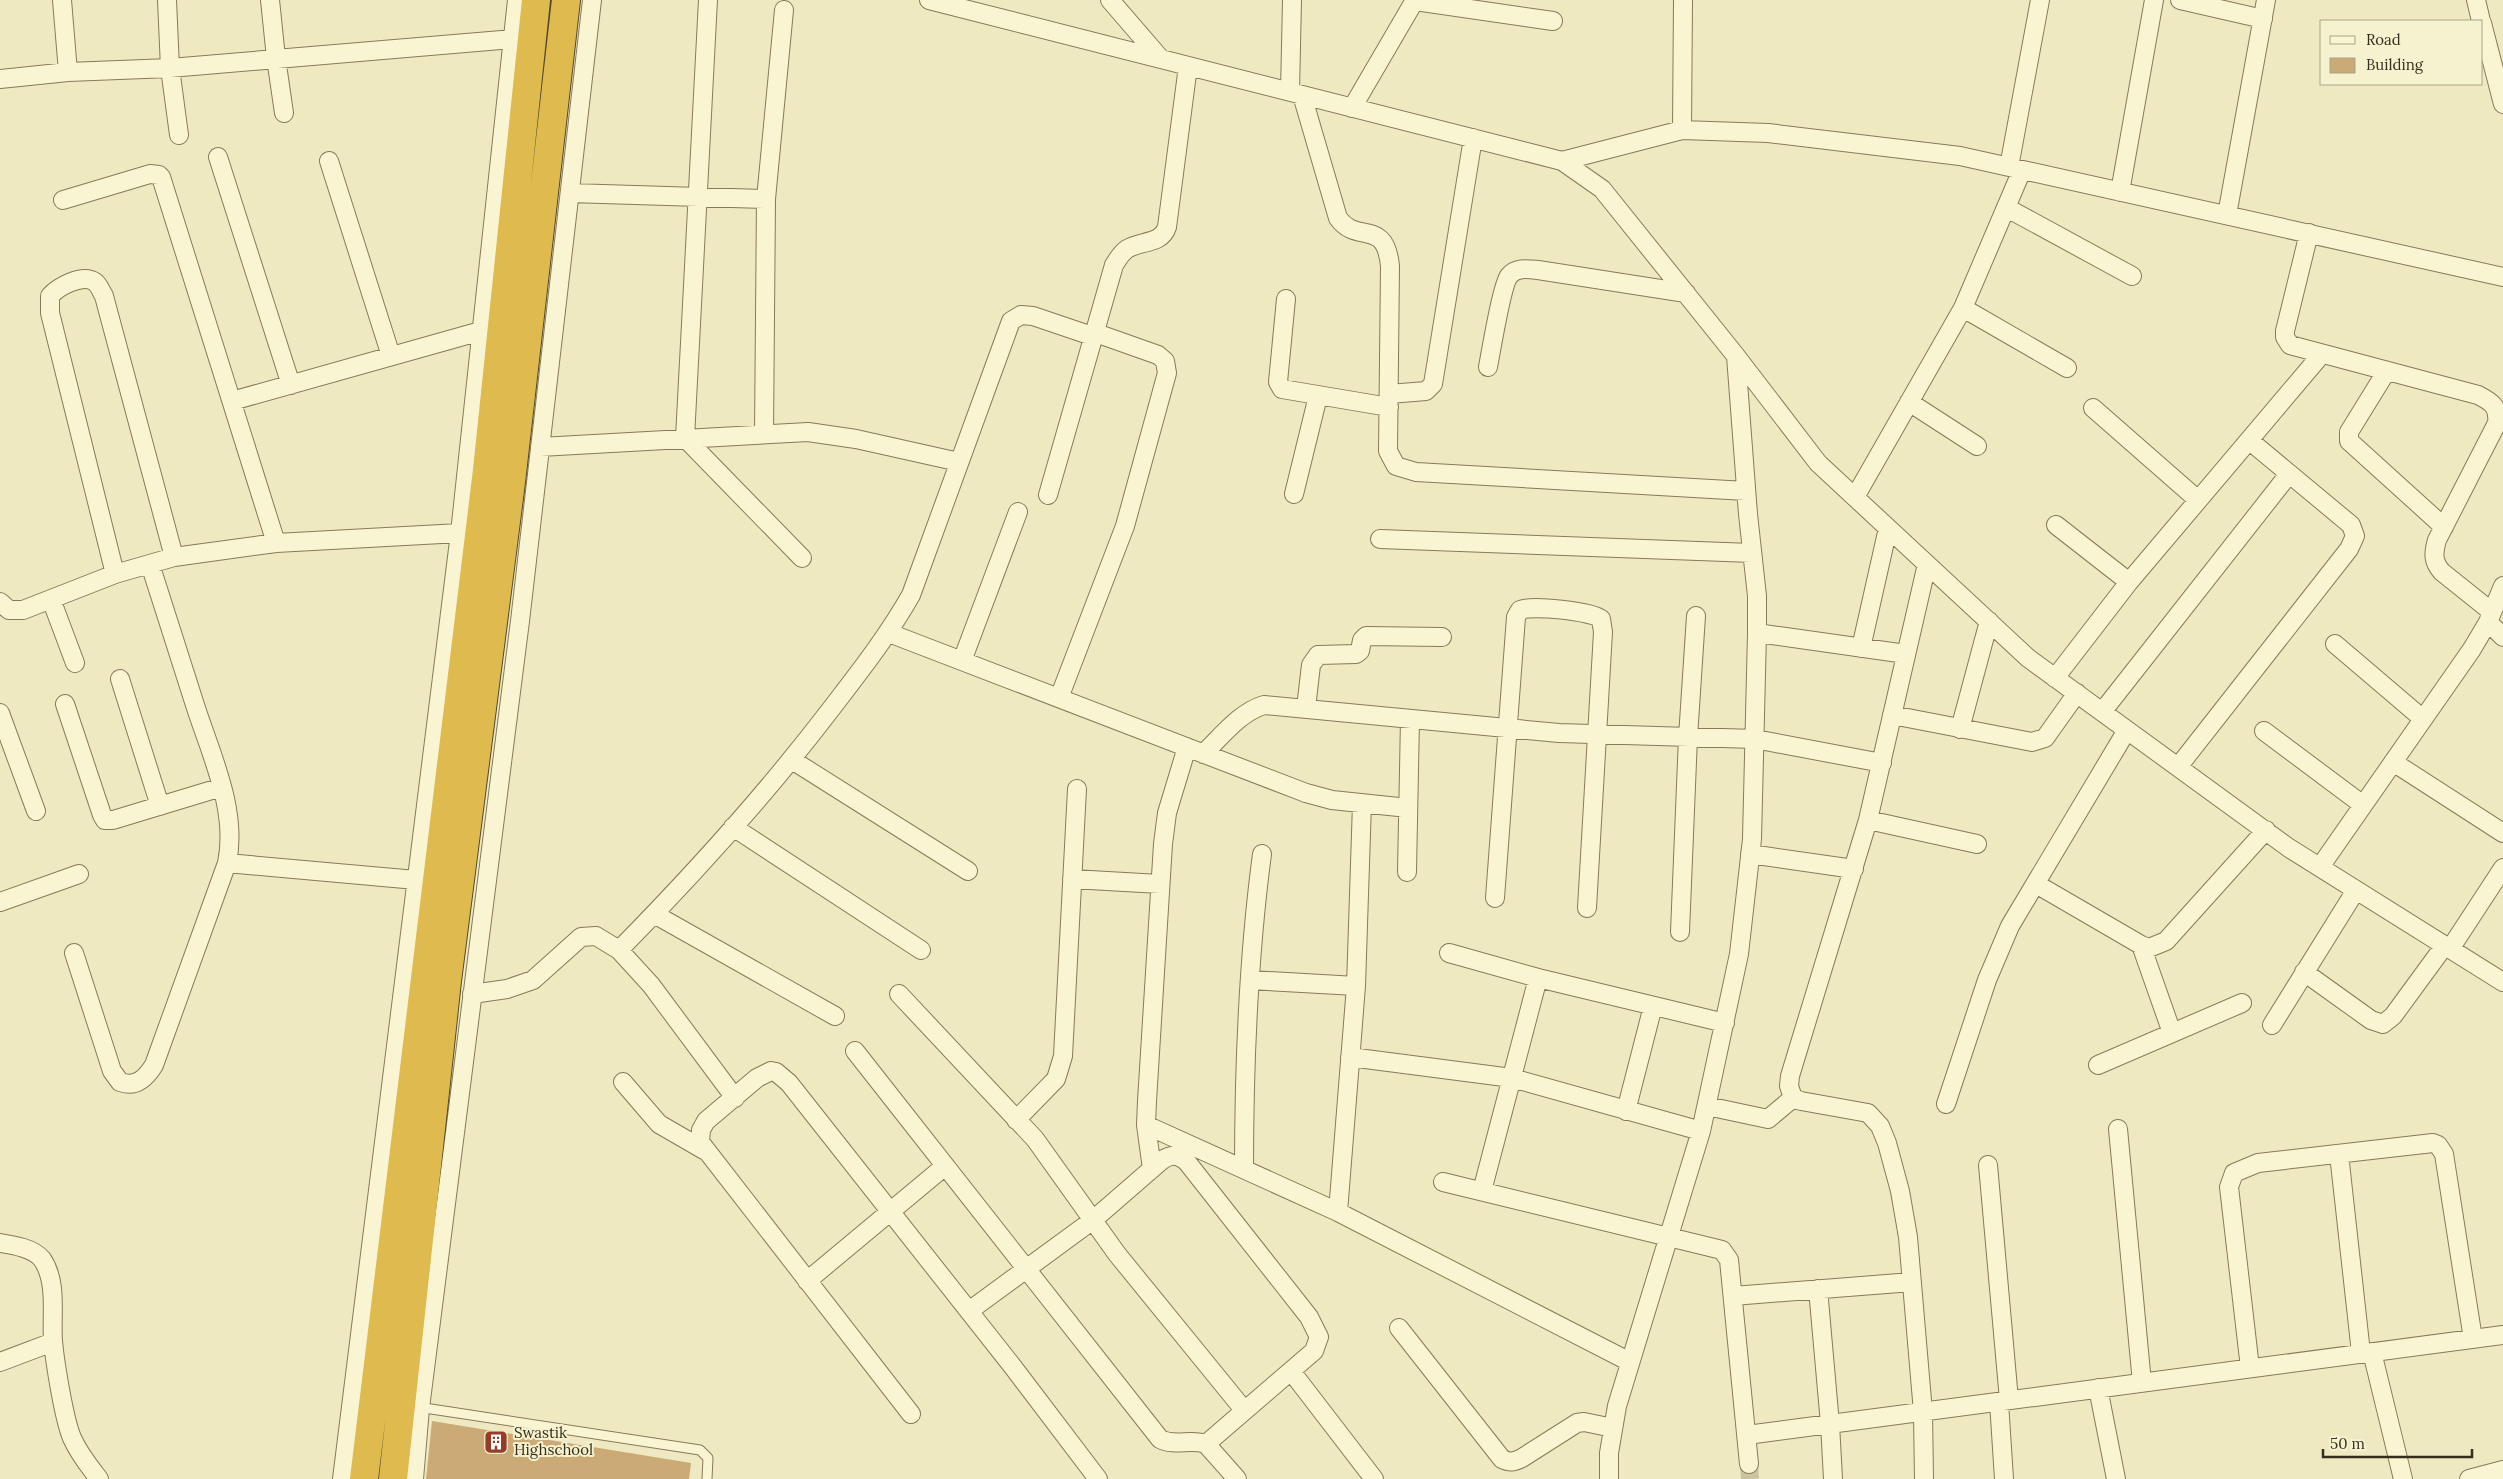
<svg xmlns="http://www.w3.org/2000/svg" width="2503" height="1479" viewBox="0 0 2503 1479" font-family="Lora,serif">
	<style>
		.building { fill: #ccaa75 }
		.lines { fill: none; stroke-linecap: round; stroke-linejoin: round }
		.street-tunnel { stroke: #c9c49f; stroke-width: 18; stroke-dasharray: 18 9; stroke-linecap: butt }
		.lane-casing { stroke: #877a58; stroke-width: 11 }
		.street-casing { stroke: #877a58; stroke-width: 20 }
		.highway-casing { stroke: #54472c; stroke-width: 30 }
		.lane { stroke: #f9f5d3; stroke-width: 9 }
		.street { stroke: #f9f5d3; stroke-width: 18 }
		.highway { stroke: #dfbb4f; stroke-width: 28 }
		.labels { text-anchor: middle; stroke-width: 4; stroke-linejoin: round; paint-order: stroke }
		.poi-label { font-size: 15px; fill: #362e1c; stroke: #f5f2cf; text-anchor: start }
	</style>
	<rect width="100%" height="100%" fill="#eee9c0"/>
	<path class="building" d="M432,1421L691,1463L689,1479H426Z"/>
	<g class="lines">
		<path class="street-tunnel" d="M1749,1464L1750,1479"/>
		<g class="lane-casing">
			<path id="lane" d="M418,1407L700,1450L708,1458L707,1479"/>
		</g>
		<g class="street-casing">
			<path id="street" d="M62,0L68,72
				M167,0L170,68L179,135
				M270,0L276,58L284,113
				M708,0L685,438L802,558
				M929,0L1562,161L1602,189L1736,356L1818,463L2028,658L2289,848L2503,982
				M1110,0L1160,58
				M2180,0L2263,19
				M2476,0L2481,21
				M1415,1L1553,21
				M2482,23L2503,104
				M0,79L68,72L170,68L513,39
				M1290,92L1292,0
				M1302,95L1338,218C1357,245 1385,217 1390,266L1388,451L1396,466L1416,472L1746,491
				M1352,108L1415,0
				M1682,130L1683,0
				M218,157L291,385
				M329,161L391,356
				M1562,161L1682,130L1768,133L1960,156L2503,277
				M2009,167L2040,0
				M2120,192L2154,0
				M570,193L766,199
				M63,200L150,174L159,175L161,177L276,543
				M2007,208L2132,276
				M2227,215L2266,0
				M2309,233L2285,331V337L2290,345L2478,395C2492,402 2499,407 2497,423L2437,540C2433,554 2433,562 2442,572L2492,612
				M1286,299L1278,382L1282,389L1389,407
				M1963,308L2067,368
				M1488,367C1491,351 1502,285 1509,276C1516,267 1528,269 1538,270L1686,293
				M2386,372L2349,432V441L2444,527
				M1389,394L1426,391L1433,384L1473,138
				M232,401L481,331
				M1909,402L1977,446
				M2093,408L2198,500
				M764,433L766,199L784,10
				M540,447L808,432L856,439L959,462
				M1294,494L1318,396
				M1048,495L1114,265C1118,259 1121,253 1127,249C1141,240 1161,245 1167,227L1188,66
				M1855,497L1963,308L2022,170
				M2056,525L2129,582
				M1380,539L1752,553
				M115,574L50,313V296C58,287 82,273 95,282C99,285 101,291 104,296L174,557
				M51,599L75,663
				M0,602L9,610H23L115,574L174,557L276,543L460,533
				M2488,622L2503,637
				M889,633L1306,793L1332,800L1408,808
				M1757,633L1906,654
				M2335,644L2423,719
				M1861,648L1888,528
				M962,661L1018,512
				M2055,678L2129,582L2321,355
				M120,679L160,806
				M1059,698L1125,526L1167,373L1165,361L1158,355L1093,332
				M65,704L102,815L105,820H113L222,787
				M1306,708L1311,665L1318,655L1356,654L1360,651L1362,640L1366,636L1442,637
				M2102,712L2289,474
				M0,713L36,811
				M1892,715L2032,742L2045,738L2077,693
				M1960,729L1989,621
				M2264,731L2363,805
				M1203,754C1221,737 1240,712 1264,705L1559,733L1755,739L1882,763
				M792,760L968,871
				M2393,762L2503,833
				M2178,767L2349,549L2355,536L2351,525L2250,441
				M1868,820L1977,844
				M733,827L921,950
				M1750,854L1854,869
				M227,863L416,880
				M2320,867L2472,649L2488,622L2503,586
				M1407,872L1410,719
				M1072,879L1160,884
				M2036,884L2141,945L2149,948L2166,941L2266,830
				M1495,898L1516,617L1520,610C1531,605 1592,611 1601,619L1603,632L1587,908
				M0,902L79,874
				M654,914L835,1016
				M1680,932L1688,737L1696,616
				M2141,945L2172,1033
				M2450,949L2503,868
				M619,950C694,874 766,794 831,709C860,671 887,637 911,595L1011,321L1021,315L1033,316L1092,336
				M74,953L112,1071L120,1082C136,1088 146,1078 154,1065L227,863C238,810 211,755 195,705C180,658 165,611 150,564
				M1449,953L1538,978L1725,1023
				M2304,972L2371,1020L2383,1024L2393,1016L2445,945
				M1250,980L1356,986
				M472,994L507,989L533,980L581,937L596,936L619,950L651,985L735,1098
				M899,994L1035,1139L1117,1254L1244,1410
				M2272,1025L2356,890
				M855,1051L1160,1439C1175,1447 1191,1438 1206,1444L1237,1479
				M1350,1057L1512,1078L1701,1131
				M2098,1065L2242,1003
				M623,1082L659,1124L704,1150
				M1946,1104L1987,980L2010,926L2127,730
				M1707,1106L1768,1119L1793,1098
				M1626,1111L1653,1006
				M1016,1120L1056,1079L1063,1056L1077,789
				M1146,1125L1338,1212L1630,1362
				M2118,1129L2142,1383
				M2339,1154L2361,1353
				M1988,1165L2009,1400
				M1152,1169L1146,1125L1147,1101L1163,844L1167,813L1187,747
				M1244,1169C1244,1064 1248,959 1262,854
				M1443,1182L1722,1250L1729,1260L1749,1464
				M1482,1191L1538,978
				M1338,1212L1356,986L1362,803
				M0,1243C13,1245 33,1248 42,1259C58,1282 51,1316 53,1341C55,1363 64,1419 72,1438C79,1454 89,1466 99,1479
				M807,1281L945,1166
				M1818,1289L1830,1424L1833,1479
				M1733,1296L1912,1282
				M969,1311L1093,1220L1161,1161C1171,1154 1177,1154 1187,1162L1309,1317L1319,1337L1314,1351L1206,1444
				M1399,1328L1502,1459C1510,1463 1514,1462 1522,1458L1577,1423L1584,1422L1613,1428
				M2372,1352L2403,1479
				M0,1362L53,1342
				M2250,1368L2229,1187L2234,1173L2258,1163L2433,1143L2438,1145L2444,1154L2473,1339
				M1291,1371L1374,1479
				M2098,1388L2116,1479
				M1999,1402L2004,1479
				M911,1414L700,1142L701,1130L706,1121L757,1078L771,1071L776,1072L789,1083L1013,1367L1098,1479
				M1747,1435L2503,1335
				M342,1479L460,533L517,0
				M414,1479L420,1408L520,621L592,0
				M1609,1479V1453L1617,1406L1701,1131L1739,954L1752,839L1757,633V596L1748,514L1736,356
				M1924,1479L1923,1412L1908,1237L1900,1191L1887,1143L1880,1126L1868,1113L1801,1101L1793,1098L1789,1086L1790,1076L1868,820L1927,564
				M2469,1479L2503,1470"/>
		</g>
		<g class="highway-casing">
			<path id="highway" d="M364,1479L487,470L536,0
				M393,1479L447,981L511,482L566,0"/>
		</g>
		<use href="#lane" class="lane"/>
		<use href="#street" class="street"/>
		<use href="#highway" class="highway"/>
	</g>
	<defs>
		<g id="building-square" transform="scale(1.25)"><rect x="-9" y="-9" width="18" height="18" rx="4" fill="#963c28" stroke="#f5f2cf"/><path d="M-4-6H4V6H1V3H-1V6H-4ZM-2.5-4.3h1.7v1.8h-1.7ZM.8-4.3h1.7v1.8H.8ZM-2.5-1h1.7V.8h-1.7ZM.8-1h1.7V.8H.8Z" fill="#fff"/></g>
	</defs>
	<g fill-rule="evenodd">
		<use href="#building-square" x="496" y="1442"/>
	</g>
	<g class="labels">
		<g class="poi-label">
			<text x="514" y="1438">Swastik<tspan x="514" dy="17">Highschool</tspan></text>
		</g>
	</g>
	<rect x="2320" y="20" width="162" height="65" fill="#f5f2cf" stroke="#a9a487"/>
	<rect x="2330" y="36" width="25" height="8" fill="#f9f5d3" stroke="#a9a487"/>
	<text x="2366" y="45" font-size="15" fill="#362e1c">Road</text>
	<rect x="2330" y="58" width="25" height="15" fill="#ccaa75" stroke="#a9a487"/>
	<text x="2366" y="70" font-size="15" fill="#362e1c">Building</text>
	<path d="M2323 1449v8h149v-8" fill="none" stroke="#362e1c" stroke-width="2.5"/>
	<text x="2330" y="1449" font-size="15" fill="#362e1c" stroke="#f5f2cf" stroke-width="4" paint-order="stroke">50 m</text>
</svg>
